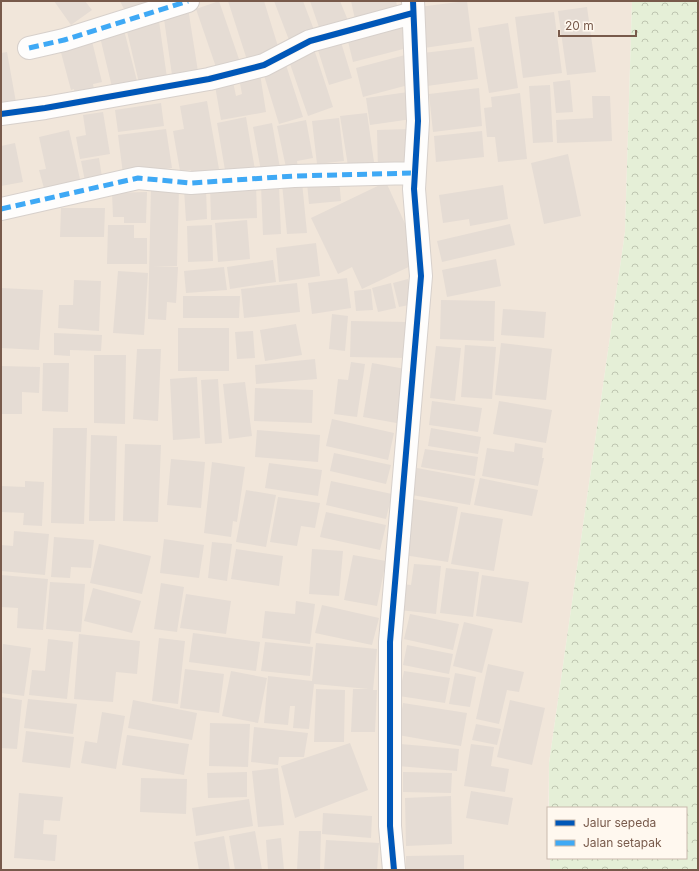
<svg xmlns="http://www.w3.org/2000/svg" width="699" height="871" viewBox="0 0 699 871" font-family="Inter,sans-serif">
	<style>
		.residential { fill: #f1e6da }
		.forest { fill: url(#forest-crowns) }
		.building { fill: #e5dcd4 }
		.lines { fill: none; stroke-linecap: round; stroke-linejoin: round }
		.minor-casing { stroke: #d7d0cb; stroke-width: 24 }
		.minor { stroke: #fefdfc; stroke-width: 22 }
		.quiet { stroke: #3fa9f5; stroke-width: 5; stroke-dasharray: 10 5; stroke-linecap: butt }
		.cycleway-casing { stroke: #fff8ef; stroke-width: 8 }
		.cycleway { stroke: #0057b8; stroke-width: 6 }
	</style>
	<defs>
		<pattern id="forest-crowns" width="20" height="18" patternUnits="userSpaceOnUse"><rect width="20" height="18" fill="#e5efd7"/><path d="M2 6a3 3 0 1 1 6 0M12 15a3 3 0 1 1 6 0" fill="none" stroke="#bec5b0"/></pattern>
	</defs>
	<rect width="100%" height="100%" fill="#f8f3ed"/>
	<path class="residential" d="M1,1H632L625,232L549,763L548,858H550V870H1Z"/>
	<path class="forest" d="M632,1H698V870H550V858H686V808H549V763L625,232Z"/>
	<path class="building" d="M54,1H85L92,10L71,25Z
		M120,1H153L127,15Z
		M219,1L241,65L218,73L196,9Z
		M228,1H264L280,53L248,63Z
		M274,1H303L314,30L289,40Z
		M310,1H340L349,23L321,33Z
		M351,1H396L399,15L356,24Z
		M467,1L472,41L424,48L418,7Z
		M587,7L596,72L567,75L558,11Z
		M188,8L199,78L173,82L163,12Z
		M554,12L562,73L523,78L515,17Z
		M404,18L411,47L353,62L346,33Z
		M159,21L167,78L139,83L126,27Z
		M508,23L518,88L489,93L478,28Z
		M124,30L137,81L112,87L100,37Z
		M91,37L102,82L93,84L95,95L76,100L74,89L71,90L59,45Z
		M340,39L352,78L329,85L317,47Z
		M474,47L478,79L427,86L423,53Z
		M314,49L333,107L308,116L288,58Z
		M7,52L17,108L1,111V53Z
		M405,55L412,84L363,97L356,68Z
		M286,65L303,117L279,124L263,72Z
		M260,74L266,112L221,120L214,80L232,77L236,96L242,94L239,78Z
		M570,80L573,112L556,113L553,82Z
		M550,85L553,142L533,143L529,86Z
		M479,88L482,126L433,132L429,94Z
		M408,92L412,119L370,125L366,98Z
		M520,93L527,159L498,162L495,137H487L484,108L492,107L491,97Z
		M592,96H610L612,141L557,143L556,120L593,118Z
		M207,101L219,169L192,174L191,170L180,171L173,131L184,129L180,106Z
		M161,103L164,126L118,132L115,110Z
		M103,112L110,154L80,159L76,137L86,135L83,115Z
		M367,113L374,162L348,166L340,116Z
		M246,117L255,170L226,176L217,123Z
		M339,118L344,161L317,164L312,121Z
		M306,120L313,158L297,161L298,170L287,172L277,126Z
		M272,123L280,168L261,171L253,127Z
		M166,129L172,168L123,174L118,135Z
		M410,129L412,169L378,170L377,130Z
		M69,130L81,184L45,192L39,170L46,169L39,137Z
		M482,131L484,157L436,162L434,136Z
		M15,143L23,182L1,186V146Z
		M568,154L581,216L544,224L531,163Z
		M99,158L102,177L85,181L81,161Z
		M339,179L341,201L309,204L307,183Z
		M302,182L307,233L287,234L282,184Z
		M386,182L412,239L407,241L417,263L362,289L352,267L338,274L311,218Z
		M256,183L257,218L211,220L210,185Z
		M503,185L508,219L470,226L469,219L443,223L439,195Z
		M261,186H279L281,234L263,235Z
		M151,188L179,189L177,266H153L178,267L176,303L167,302L166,320L148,319Z
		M206,188L207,219L186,221L184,189Z
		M147,192L146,223H124V217H113L112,193Z
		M61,208H105L104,237H60Z
		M247,220L250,259L218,262L215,223Z
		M510,224L515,245L442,262L437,241Z
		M108,225H134V238H147V264H107Z
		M212,225L213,261L188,262L187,226Z
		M316,243L320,276L279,282L276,248Z
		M496,259L501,286L447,297L442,270Z
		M273,260L276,282L230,289L227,267Z
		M224,267L227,290L186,293L184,271Z
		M118,271L148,273L144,335L113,333Z
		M347,278L351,308L312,314L308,283Z
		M408,279L414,304L399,307L393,283Z
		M74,280L101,281L99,331L58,328L59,305H73Z
		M297,283L300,312L244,318L241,289Z
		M391,283L396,308L378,312L372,288Z
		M1,288L43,290L39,350L1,348Z
		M371,289L373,310L356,311L354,291Z
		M183,296H240L239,318H183Z
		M441,300L495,301L494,341L440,339Z
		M503,309L546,312L544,338L501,335Z
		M332,314L348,316L345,351L329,349Z
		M351,321L408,322L407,358L350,357Z
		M296,324L302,355L265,361L260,330Z
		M178,328H229V371H178Z
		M253,331L255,358L237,359L235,332Z
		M54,333L102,335L101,351L70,350V356L54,355Z
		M501,343L552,349L546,400L495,395Z
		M465,345L496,347L492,399L461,397Z
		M436,346L461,348L455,401L430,398Z
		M137,349H161L158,421L133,419Z
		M94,355H126L125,424L94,423Z
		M315,359L317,379L256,384L255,365Z
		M351,362L365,364L357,417L334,414L338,379L348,380Z
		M43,363H69L68,412L42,411Z
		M372,363L411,370L402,424L363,417Z
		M1,366L40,367L39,393L22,392V414H1Z
		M197,377L200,438L173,440L170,379Z
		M218,379L222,443L205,444L201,380Z
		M245,382L252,436L229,439L223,384Z
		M255,388L313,390L312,423L254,421Z
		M432,401L482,408L478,432L429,425Z
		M499,401L552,410L546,443L493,434Z
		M332,419L394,433L388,460L326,446Z
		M53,428H87L84,524L51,523Z
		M431,428L481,437L478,454L428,446Z
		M257,430L320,435L318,462L255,457Z
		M91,435L117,436L115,521H89Z
		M515,443L543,448L542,458H544L538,486L482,476L487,448L514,452Z
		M125,444L161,445L158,522L123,521Z
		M425,449L478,457L475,476L421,467Z
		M334,453L391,465L386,484L330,471Z
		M171,459L205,462L201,508L167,505Z
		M212,462L245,467L237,522L233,521L231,537L204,533Z
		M269,463L322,470L318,496L265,488Z
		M417,468L475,479L470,505L412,495Z
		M480,478L538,490L532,516L474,505Z
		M25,481L44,482L42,526L23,525L24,513L1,512V486L25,487Z
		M331,481L392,494L386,519L326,505Z
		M246,490L276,495L266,547L236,542Z
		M278,497L320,503L315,528L301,526L297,546L270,542Z
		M414,499L458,507L448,562L404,555Z
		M326,512L386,525L380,550L320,537Z
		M461,512L503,519L494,571L451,564Z
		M14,531L49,534L45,575L1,571V545L13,546Z
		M54,537L94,540L91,568L71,567L70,578L51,577Z
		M164,539L204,545L199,578L160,573Z
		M212,542L232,544L227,581L208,578Z
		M99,544L151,556L142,594L90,583Z
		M236,549L283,556L279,586L231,579Z
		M312,549L343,551L339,596L309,594Z
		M353,555L386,561L377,606L344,600Z
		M414,564L441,566L436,614L399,610L402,584L411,585Z
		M446,568L479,572L473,617L440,613Z
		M1,575L48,579L43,630L17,628L18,608L1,607Z
		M482,575L529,582L522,623L476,616Z
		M50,582L85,584L81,632L46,629Z
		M161,583L184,587L177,632L154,629Z
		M93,588L141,601L132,633L84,621Z
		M186,594L231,601L226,634L180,628Z
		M296,601L315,604L310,644L262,638L265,611L295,614Z
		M322,605L379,618L372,645L315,633Z
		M410,614L459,624L453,650L404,639Z
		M464,622L493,629L482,673L453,666Z
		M193,633L260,642L256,671L189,662Z
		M79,634L140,641L137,674L116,672L113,702L74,699Z
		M159,638L185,641L178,704L152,701Z
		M48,639L73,642L67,699L29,695L32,670L45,671Z
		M265,642L313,647L310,676L261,671Z
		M316,643L377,649L373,690H377L375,732H351L353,689H369L314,684L309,729L293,728L295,706H290L288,725L264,723L268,676L312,681Z
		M3,644L31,648L24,696L1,693Z
		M407,645L453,654L449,674L403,665Z
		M488,664L524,672L519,692L507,690L499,724L476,719Z
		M185,669L224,674L219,713L180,708Z
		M231,671L267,678L258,723L222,716Z
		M404,671L450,678L445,703L399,696Z
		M455,673L476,677L470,707L449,704Z
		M316,689L345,690L344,742H314Z
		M1,697L22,700L17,749L1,748Z
		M28,699L77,704L73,734L24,728Z
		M133,700L197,713L192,740L128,728Z
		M510,700L545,708L532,765L497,757Z
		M403,703L467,713L461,746L398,735Z
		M102,712L125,716L116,769L81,763L85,741L97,743Z
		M210,723L250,724L248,767L209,766Z
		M476,724L501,729L497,745L472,740Z
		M254,727L308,733L304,757H279L278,765L251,762Z
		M26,731L74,737L70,768L22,762Z
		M127,735L189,744L184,775L122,765Z
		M350,743L368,790L295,818L281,766Z
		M400,744L459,749L457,771L398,766Z
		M471,744L494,747L491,766L509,769L505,792L464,786Z
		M278,768L284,825L258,827L252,771Z
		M247,772V797L208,798L207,773Z
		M403,772L452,773L451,793L403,792Z
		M141,778L187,779L186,814L140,812Z
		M471,791L513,798L508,825L466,818Z
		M19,793L63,797L60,821L44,820L43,834L57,835L55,861L14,858Z
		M451,796L452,844L406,846L405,798Z
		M249,799L253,826L196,836L192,808Z
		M323,813L372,816L371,838L322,834Z
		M255,831L262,870H235L229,836Z
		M299,831H321L320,870H297Z
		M224,836L230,870H199L194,842Z
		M281,838L284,870H268L266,840Z
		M326,840L379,843L377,870H324Z
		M464,855V870H406V856Z"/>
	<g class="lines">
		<g class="minor-casing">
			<path id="minor" d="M29,48L64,40L188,1
				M1,114L45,108L209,79L264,65L310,41L413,13
				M1,209L138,178L191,183L294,176L415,173
				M394,870L390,826V642L421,276L414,189L418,121L413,1"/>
		</g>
		<use href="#minor" class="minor"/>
		<path class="quiet" d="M29,48L64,40L188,1
			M1,209L138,178L191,183L294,176L415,173"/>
		<g class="cycleway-casing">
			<path id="cycleway" d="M1,114L45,108L209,79L264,65L310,41L413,13
				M394,870L390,826V642L421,276L414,189L418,121L413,1"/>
		</g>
		<use href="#cycleway" class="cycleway"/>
	</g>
	<rect width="699" height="871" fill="none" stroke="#785a4b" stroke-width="4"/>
	<rect x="547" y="807" width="140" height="52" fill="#fff8ef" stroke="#c9b9ad"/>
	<rect x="555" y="820" width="20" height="6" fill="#0057b8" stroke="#c9b9ad"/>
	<text x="583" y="827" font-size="12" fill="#785a4b">Jalur sepeda</text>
	<rect x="555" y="840" width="20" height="6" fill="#3fa9f5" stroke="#c9b9ad"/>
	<text x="583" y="847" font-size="12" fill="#785a4b">Jalan setapak</text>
	<path d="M559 30v6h77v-6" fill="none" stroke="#785a4b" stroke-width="2"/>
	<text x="565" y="30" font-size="12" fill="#785a4b" stroke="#fff8ef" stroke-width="3" paint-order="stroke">20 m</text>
</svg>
